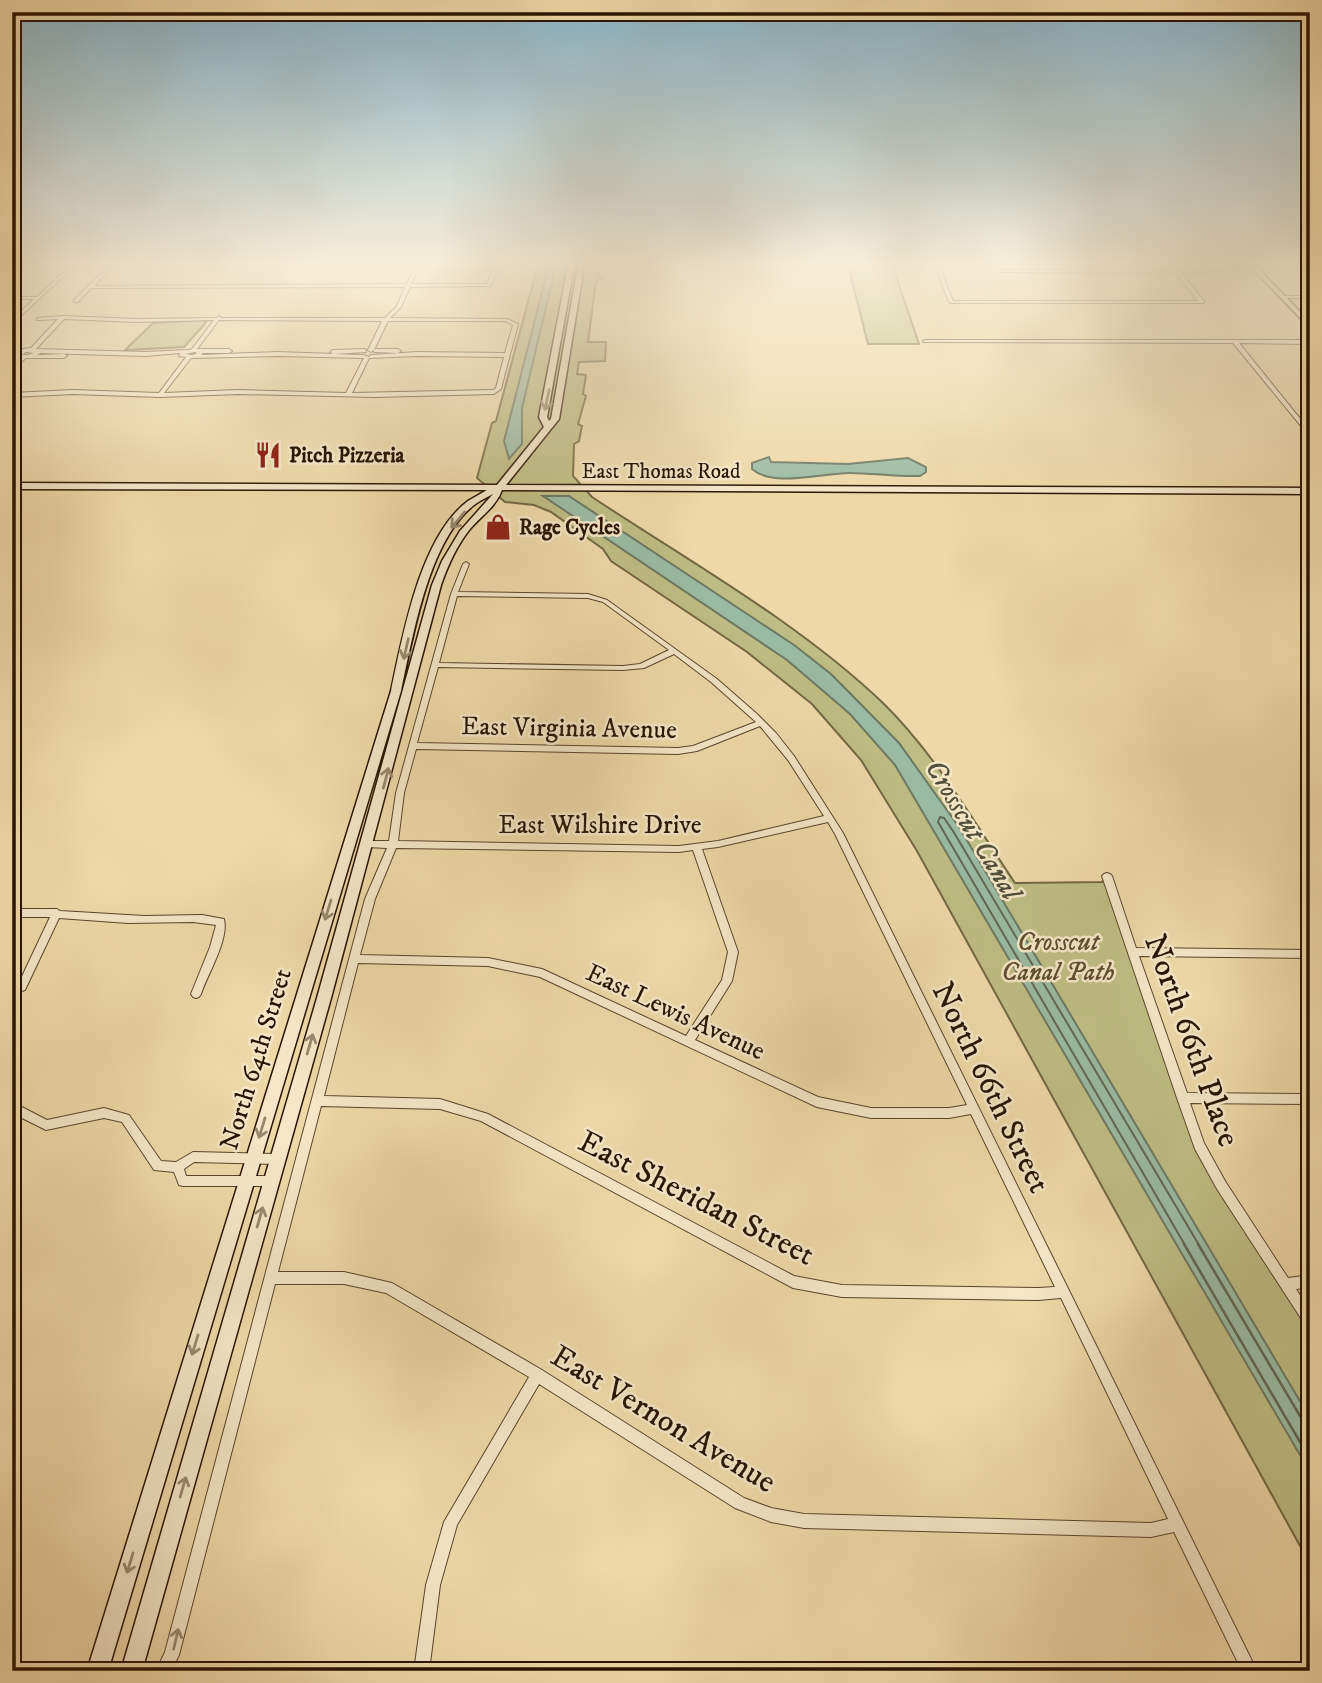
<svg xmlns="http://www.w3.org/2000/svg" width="1322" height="1683" viewBox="0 0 1322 1683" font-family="'IM FELL DW Pica',serif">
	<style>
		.green { fill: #bebd83; stroke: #746842; stroke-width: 2 }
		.water { fill: #9abba3; stroke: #6d7863; stroke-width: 2 }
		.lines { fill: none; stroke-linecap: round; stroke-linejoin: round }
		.shore-far1 { stroke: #626752; stroke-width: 2 }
		.shore { stroke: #626752; stroke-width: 2.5 }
		.street-casing { stroke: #5a442b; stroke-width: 2 }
		.secondary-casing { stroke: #291302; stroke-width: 3 }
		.street { fill: #f4e6c6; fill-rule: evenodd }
		.secondary { fill: #f4e6c6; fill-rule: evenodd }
		.oneway { stroke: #99876e }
		.labels { text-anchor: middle; stroke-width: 5; stroke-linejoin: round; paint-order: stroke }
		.far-poi-label { font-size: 21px; font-weight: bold; fill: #291302; stroke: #f4e6c6; text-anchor: start }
		.far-street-label { font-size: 21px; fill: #291302; stroke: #f4e6c6 }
		.street-label { font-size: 26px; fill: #291302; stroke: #f4e6c6 }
		.park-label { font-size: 26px; font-style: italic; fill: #5d4e2f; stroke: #f4e6c6 }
		.water-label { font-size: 28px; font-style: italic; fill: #514e3a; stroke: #f4e6c6 }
		.near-street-label { font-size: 32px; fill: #291302; stroke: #f4e6c6 }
	</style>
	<rect width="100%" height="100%" fill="#eed8a7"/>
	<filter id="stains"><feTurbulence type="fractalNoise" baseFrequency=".00286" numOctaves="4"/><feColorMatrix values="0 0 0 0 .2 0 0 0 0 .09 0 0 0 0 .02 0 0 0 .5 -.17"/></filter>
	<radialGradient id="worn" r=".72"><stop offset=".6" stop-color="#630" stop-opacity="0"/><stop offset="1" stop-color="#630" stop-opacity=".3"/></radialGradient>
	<path class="green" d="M539,261H891L919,344H868L848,265L598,263L597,273L603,276V278L596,281L588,342H606L605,361L579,362L577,374L586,375L583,394L586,396L578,424L582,426L579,441L574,444L573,476L592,497C690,562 798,622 883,703C936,755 974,822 1015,883L1102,882L1107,876L1199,1145L1310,1322V1564L917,851L861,760L812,704L747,652L611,561L603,549L551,512L534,505L505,502L477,478L492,423L496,421Z
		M202,320L206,322L204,325L184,347L125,350L153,323Z"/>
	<path class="water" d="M550,261H557L522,408V444L509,459L504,441Z
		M769,457L771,462L848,464L908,458L926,467V472L920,476C897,477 873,473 849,473C822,473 774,488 752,469V463Z
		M543,496H569L794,645L831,674L899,743L959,827L1310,1418V1472L895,765L850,714L787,660Z"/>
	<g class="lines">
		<path class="shore-far1" d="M1185,1245L938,822L940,817L944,818L953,831L1199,1245"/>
		<path class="shore" d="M1184,1244L1310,1459
			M1198,1244L1300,1416L1310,1420"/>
		<g class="street-casing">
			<path id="street" d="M76,261H80L12,324V320L34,299H12V297H37Z
				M114,261H118L94,286L407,284L417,261H421L411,284H487L497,261H501L491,286L410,287L401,307L390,318L507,319L518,324L501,389L494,394L374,397L238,394L160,397L73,394L12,397V393L73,390L159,393L186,357L179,356L180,353L145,356L40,353L37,355L64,354L67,356L64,358H26L12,370V366L20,358L16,357V355L23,349L31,348L58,319L39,320H37V318L63,316L136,319L216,318L219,316L221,318H385L397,306L405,287L91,288L78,302H74V300ZM64,319L136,322L214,320L192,349L189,350L145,352L36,349ZM219,320L382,321L368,350L371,352L374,350L388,321H506L513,325L505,353L417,352L371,355L369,357L363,355L277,352L201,355L203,353H229L232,351L229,349H197ZM26,352L34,353L27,355H22ZM195,352L197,353L193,355L185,354ZM277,356L364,358L346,393L238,390L164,393L191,358ZM417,356L504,357L496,388L493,390L352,393L369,358Z
				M933,261H937L953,301H1198L1176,273L1000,272L1002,270L1174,271L1166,261H1170L1178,271H1198L1229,267H1310V269H1229L1198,273H1181L1204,301V303H951L949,302Z
				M1280,296H1310V298H1280Z
				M925,340H1310V344L1239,343L1310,431V437L1233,343L923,342V341Z
				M364,349L366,350V352L333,354L330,352L333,350Z
				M376,349H398L401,351L398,353L374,352V350Z
				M466,562L469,564L458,592L588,594L607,600L717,679L757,714L776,733L794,756L843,833L1257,1671H1242L1174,1532L1151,1537L804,1528L771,1522L735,1508L539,1384L457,1525L440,1585L429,1671H414L426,1585L444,1522L529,1377L386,1293L344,1284H275L179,1655L171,1671H156L165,1652L365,899L387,848L367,847L363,844L367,841H389L396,793L451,594L463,564ZM457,596L588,598L603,602L669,650L640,664L623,666L439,663ZM674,654L711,682L756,722L693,746L678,748L417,743L438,667L623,670L644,668ZM760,726L788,760L824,816L718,841L679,846L398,841L404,793L416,749L678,754L697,751ZM828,822L835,834L967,1105L949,1108H871L818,1097L695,1040L732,981L738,952L702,849L718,847ZM396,848L679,852L693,850L728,952L722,980L686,1036L542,969L488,958L360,955L375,899ZM358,963L488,966L540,977L817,1107L871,1118H949L971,1114L1055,1287L1038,1288L842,1285L794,1276L488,1114L440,1099L324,1096ZM321,1106L440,1109L481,1121L793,1288L842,1297L1038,1300L1061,1298L1168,1519L1151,1523L804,1514L771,1508L744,1498L542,1370L392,1283L344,1272H278Z
				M1107,873L1110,874L1112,876L1136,948L1310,950V958L1139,956L1187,1093L1310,1094V1104L1190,1103L1204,1143L1225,1181L1288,1278L1310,1275V1287L1296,1289L1310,1311V1328L1306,1326L1217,1189L1195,1149L1177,1098L1102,876L1104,874Z
				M12,909H57L60,911L144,916L202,915L224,919C229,940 208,973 201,994L199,997L196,998L193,997L191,994L210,947L216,925L193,922L128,923L59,918L25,990L22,991L19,990L17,987L50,917H12Z
				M12,1102L47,1120L104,1108L129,1115L161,1161L176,1162L193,1152L277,1154L281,1155L283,1159L281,1163L277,1164L194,1162L184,1169L186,1176H270L274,1177L276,1181L274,1185L270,1186H183L179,1185L174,1172L154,1170L122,1122L104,1118L46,1130L12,1113Z"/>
		</g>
		<g class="secondary-casing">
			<path id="secondary" d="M569,261H575L547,417L549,421L551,419L579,261H585L559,419L506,485L1310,488V494L502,490C496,507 481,516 470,529C457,545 448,565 441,585L331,998L142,1671H121L317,998L432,585L442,561L460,531L493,494C486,498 479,501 474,505C428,541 413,637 401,691L108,1671H87L391,691C403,635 420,537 468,501C474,497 481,494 487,490L12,489V483L497,485L544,427L539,417Z
				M1245,261H1251L1310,322V328Z"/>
		</g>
		<use href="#street" class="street"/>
		<use href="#secondary" class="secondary"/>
	</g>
	<defs><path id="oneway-shaft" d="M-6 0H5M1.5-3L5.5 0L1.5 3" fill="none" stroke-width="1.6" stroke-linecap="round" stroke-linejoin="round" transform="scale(1.75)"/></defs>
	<g class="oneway">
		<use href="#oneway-shaft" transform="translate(547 400) rotate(102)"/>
		<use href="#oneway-shaft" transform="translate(458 520) rotate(130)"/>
		<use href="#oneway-shaft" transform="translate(406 649) rotate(103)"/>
		<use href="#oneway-shaft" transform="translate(386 778) rotate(-75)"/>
		<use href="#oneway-shaft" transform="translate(328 910) rotate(107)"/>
		<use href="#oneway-shaft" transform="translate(310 1044) rotate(-74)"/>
		<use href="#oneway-shaft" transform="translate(262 1128) rotate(107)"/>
		<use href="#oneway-shaft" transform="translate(260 1217) rotate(-74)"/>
		<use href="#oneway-shaft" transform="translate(195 1345) rotate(107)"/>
		<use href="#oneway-shaft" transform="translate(183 1487) rotate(-74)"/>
		<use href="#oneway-shaft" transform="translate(130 1563) rotate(107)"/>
		<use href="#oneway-shaft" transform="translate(176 1639) rotate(-77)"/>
	</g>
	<linearGradient id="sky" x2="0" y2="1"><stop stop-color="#89b7cc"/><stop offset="0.53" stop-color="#f7edd7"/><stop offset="1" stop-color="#f7edd7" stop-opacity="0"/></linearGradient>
	<rect width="1322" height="496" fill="url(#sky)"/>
	<defs>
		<g id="restaurant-bare" transform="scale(2.1)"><path d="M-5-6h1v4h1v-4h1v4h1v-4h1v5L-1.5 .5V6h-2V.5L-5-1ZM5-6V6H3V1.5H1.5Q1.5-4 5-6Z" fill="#8f2418" stroke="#f4e6c6" stroke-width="2.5" paint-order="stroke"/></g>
		<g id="shop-bare" transform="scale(2.1)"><path d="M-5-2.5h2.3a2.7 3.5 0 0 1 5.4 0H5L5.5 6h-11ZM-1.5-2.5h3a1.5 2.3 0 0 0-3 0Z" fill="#8f2418" stroke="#f4e6c6" stroke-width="2.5" paint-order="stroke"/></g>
	</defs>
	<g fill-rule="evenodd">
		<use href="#restaurant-bare" x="268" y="455"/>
		<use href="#shop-bare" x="498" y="527"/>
	</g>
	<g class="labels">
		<g class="far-poi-label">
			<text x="289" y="462">Pitch Pizzeria</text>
			<text x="519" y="534">Rage Cycles</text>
		</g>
		<g class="far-street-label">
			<text x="661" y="478">East Thomas Road</text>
		</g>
		<g class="street-label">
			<text transform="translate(569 727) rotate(1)" y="9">East Virginia Avenue</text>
			<text x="600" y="833">East Wilshire Drive</text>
			<text transform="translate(676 1011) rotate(25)" y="9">East Lewis Avenue</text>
			<text transform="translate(255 1059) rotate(-73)" y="9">North 64th Street</text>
		</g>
		<g class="park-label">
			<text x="1058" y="950">Crosscut<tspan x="1058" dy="30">Canal Path</tspan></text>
		</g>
		<g class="water-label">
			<text transform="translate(974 829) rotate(59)" y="10">Crosscut Canal</text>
		</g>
		<g class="near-street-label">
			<text transform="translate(1193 1040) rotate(70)" y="11">North 66th Place</text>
			<text transform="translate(992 1087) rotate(64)" y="11">North 66th Street</text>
			<text transform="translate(697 1197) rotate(27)" y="11">East Sheridan Street</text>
			<text transform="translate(664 1418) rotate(31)" y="11">East Vernon Avenue</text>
		</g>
	</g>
	<rect width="1322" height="1683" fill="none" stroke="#eed8a7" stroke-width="42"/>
	<rect x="14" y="14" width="1294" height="1655" fill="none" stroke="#291302" stroke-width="3.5"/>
	<rect x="21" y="21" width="1280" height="1641" fill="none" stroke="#291302" stroke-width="2"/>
	<rect width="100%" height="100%" filter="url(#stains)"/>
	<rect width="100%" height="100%" fill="url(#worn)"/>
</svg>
